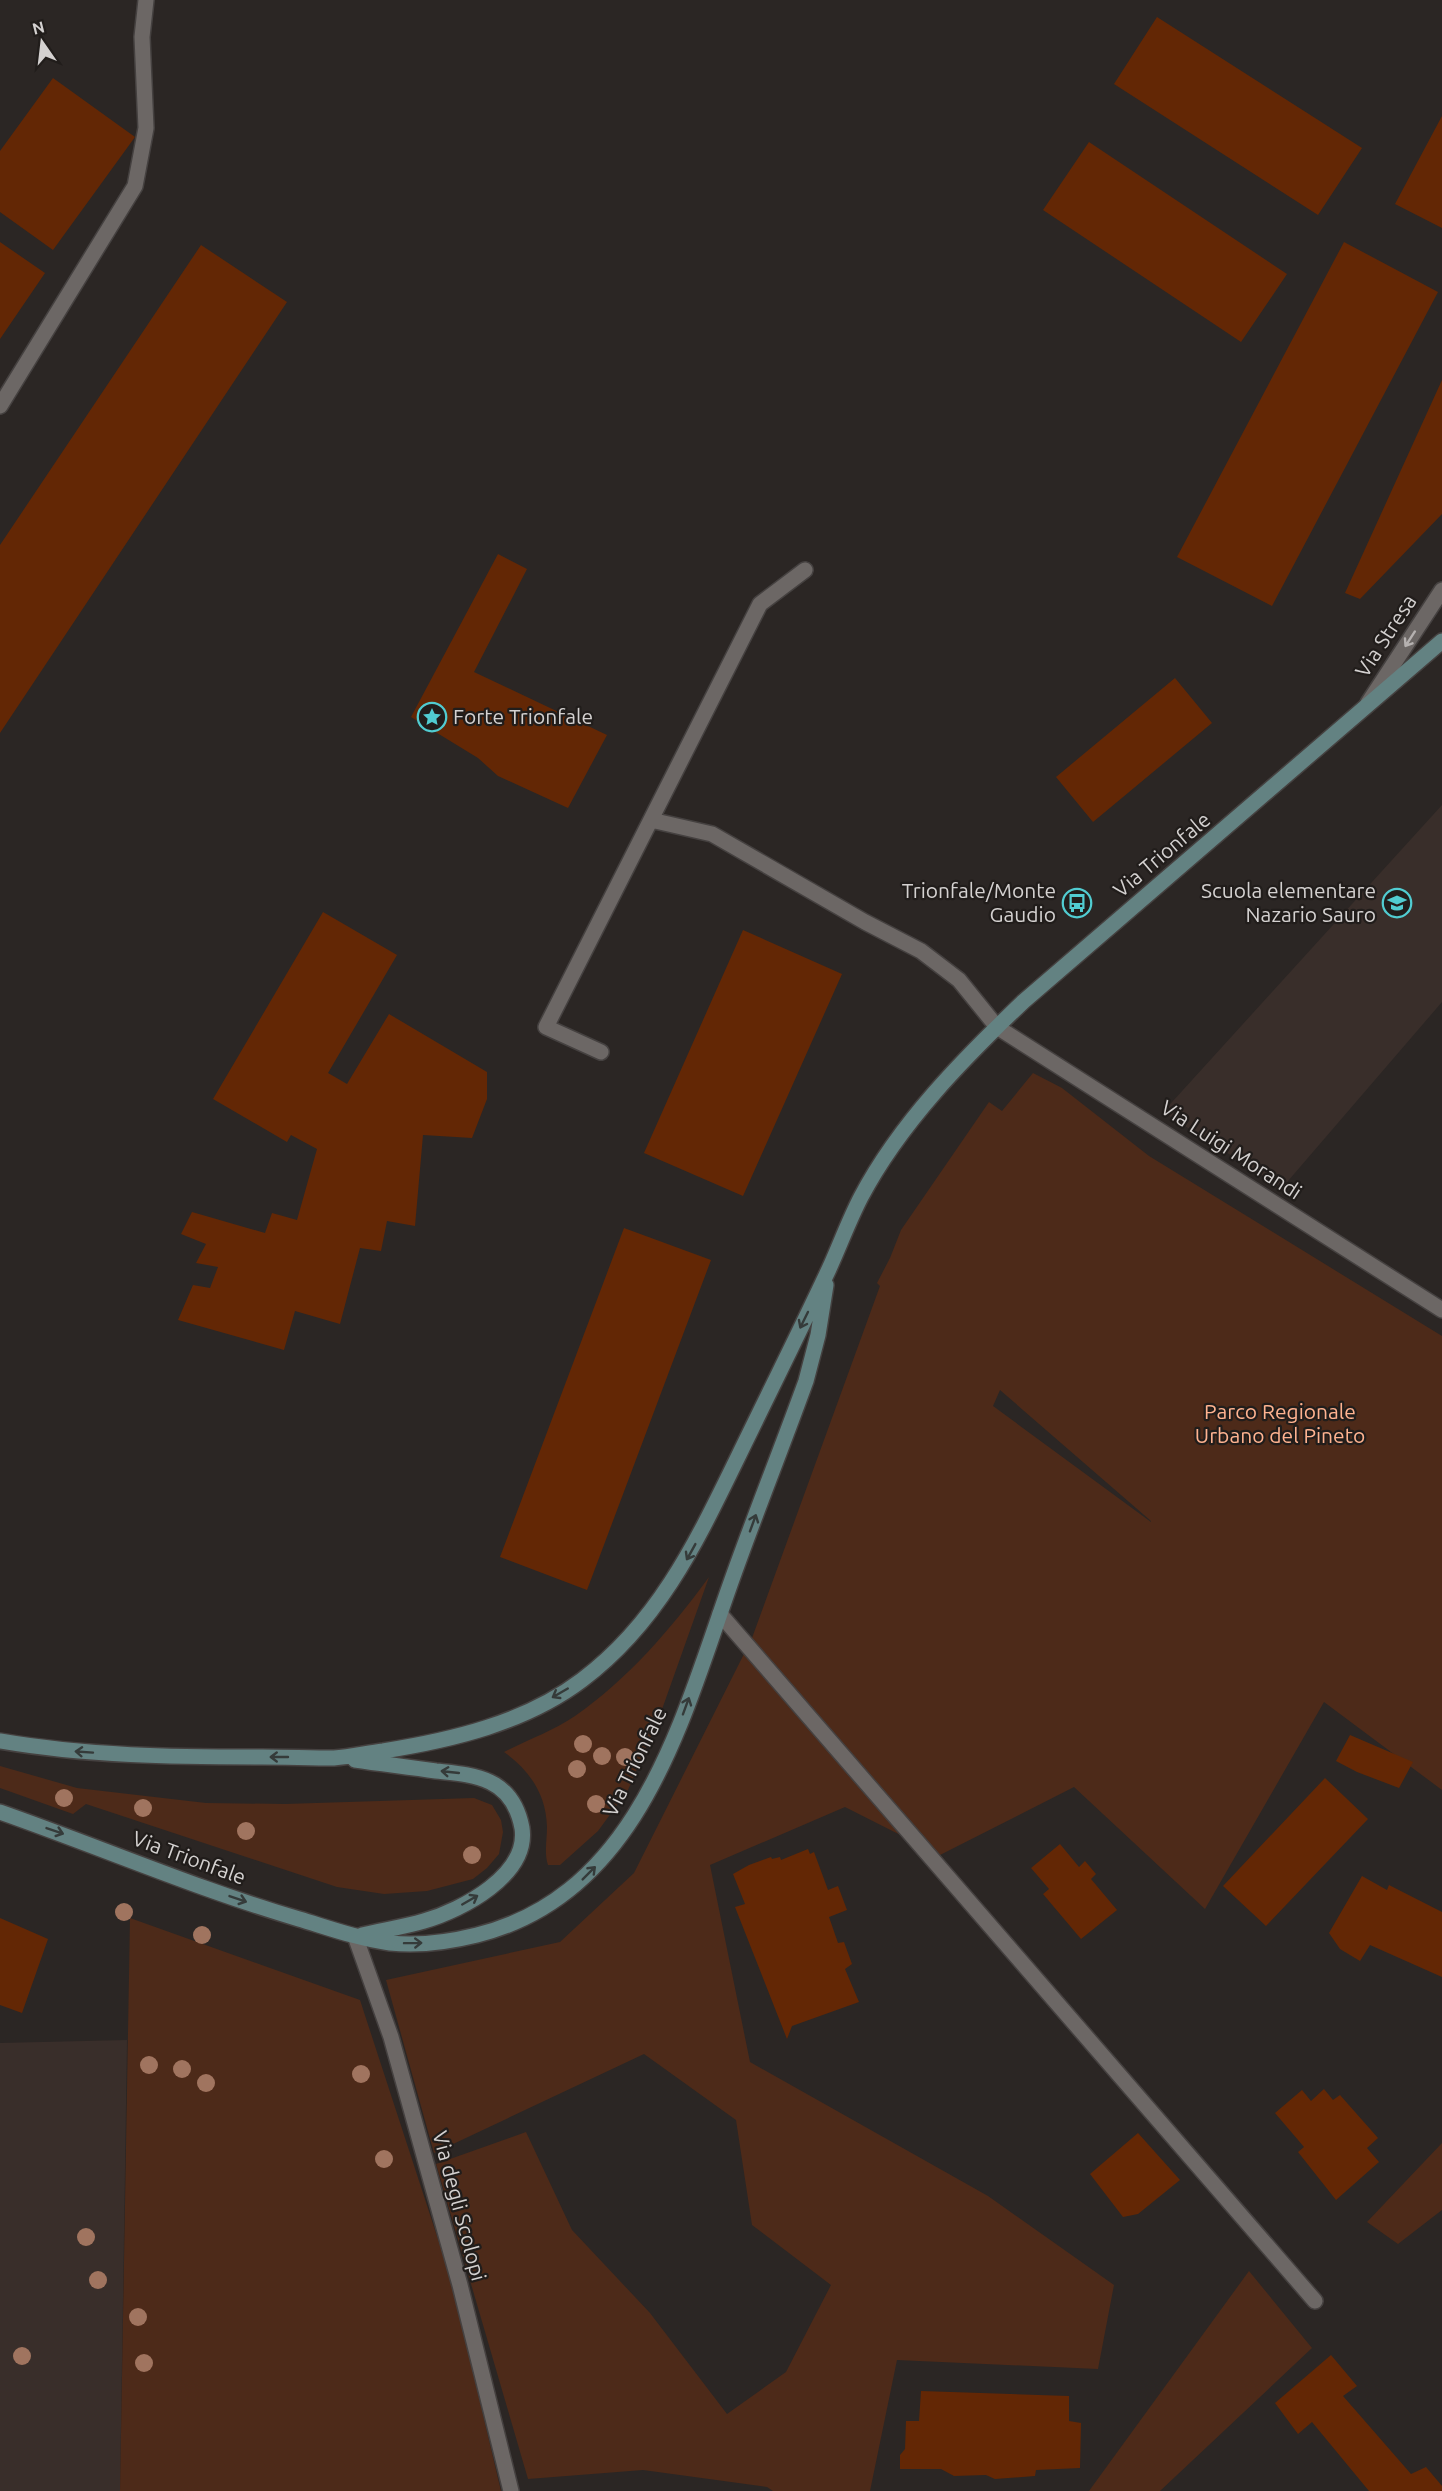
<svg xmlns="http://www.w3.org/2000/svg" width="1442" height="2491" viewBox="0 0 1442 2491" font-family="Ubuntu,sans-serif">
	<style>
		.built { fill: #392e2a }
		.green { fill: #4d2a19; fill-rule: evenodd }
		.building { fill: #632705 }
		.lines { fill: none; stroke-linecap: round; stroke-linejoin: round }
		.lane-casing { stroke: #454140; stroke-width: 18 }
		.street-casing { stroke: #454140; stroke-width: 18 }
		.secondary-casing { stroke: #454140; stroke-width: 18 }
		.lane { stroke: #6c6765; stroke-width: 15 }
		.street { stroke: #6c6765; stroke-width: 15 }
		.secondary { stroke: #638282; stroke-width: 15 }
		.tree { fill: #a0745f }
		.oneway { stroke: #b5b1b0 }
		.oneway2 { stroke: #353b3a }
		.labels { text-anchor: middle; stroke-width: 4.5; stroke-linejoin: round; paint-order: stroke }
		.street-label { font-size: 21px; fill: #d4d1d0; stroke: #211d1b }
		.poi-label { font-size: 21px; fill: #d4d1d0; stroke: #211d1b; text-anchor: end }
		.park-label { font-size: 21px; fill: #ffb390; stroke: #211d1b }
	</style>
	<rect width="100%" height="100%" fill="#2b2624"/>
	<path class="built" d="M1442,805V1002L1282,1188L1163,1112Z
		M127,2040L120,2491H0V2043Z"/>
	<path class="green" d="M1033,1073L1062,1088L1149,1156L1442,1336V1790L1324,1702L1205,1909L1074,1787L940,1855L845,1807L710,1865L750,2062L988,2196L1114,2285L1098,2369L897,2360L870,2491H773L767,2487L643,2470L528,2479L436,2164L526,2132L572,2230L650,2313L727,2414L786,2372L831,2285L752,2225L736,2120L644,2054L434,2153L386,1980L560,1942L634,1873L752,1638L880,1286L877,1283L890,1258L901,1230L989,1102L1002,1111ZM1000,1390L1151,1521V1522L993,1406Z
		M709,1577L660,1715L628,1790L598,1831L560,1865H548C544,1853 547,1840 547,1827C546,1794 530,1771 504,1752C527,1740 553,1731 575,1716C628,1679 671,1629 709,1577Z
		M0,1766L77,1788L206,1803L285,1804L474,1798L492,1805L501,1820L503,1832L499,1854L487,1868L473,1879L427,1891L384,1894L337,1887L86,1804L73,1814L0,1788Z
		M130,1918L360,2000L451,2279L501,2491H120Z
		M1442,2143V2210L1398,2244L1367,2222Z
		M1249,2271L1312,2348L1160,2491H1089Z"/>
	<path class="building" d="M1157,17L1362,148L1318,215L1114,84Z
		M53,78L135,137L53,250L0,212V151Z
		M1442,116V228L1395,204Z
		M1089,142L1287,274L1241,342L1043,210Z
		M0,242L45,273L0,339Z
		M1344,242L1438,292L1272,606L1177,557Z
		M201,245L287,302L0,733V545Z
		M1442,380V514L1360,599L1345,593Z
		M498,554L527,569L474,672L607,735L568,808L498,776L478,758L411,717Z
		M1175,678L1212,723L1093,822L1056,777Z
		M323,912L397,955L328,1073L347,1084L389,1014L487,1072V1099L472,1138L423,1135L415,1226L387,1221L381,1251L360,1248L340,1324L295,1311L284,1350L178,1320L193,1285L210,1288L218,1267L196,1263L206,1244L181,1234L192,1212L265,1233L272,1213L297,1220L317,1149L291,1135L287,1142L213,1099Z
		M743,930L842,974L743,1196L644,1153Z
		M624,1228L711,1260L587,1590L500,1557Z
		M1350,1735L1413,1762L1399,1788L1357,1772L1336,1761Z
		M1325,1778L1368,1819L1266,1926L1223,1886Z
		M1060,1844L1079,1867L1085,1861L1096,1874L1091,1879L1117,1910L1081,1939L1043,1894L1049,1889L1031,1868Z
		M808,1849L810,1854L814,1852L828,1890L838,1886L847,1910L829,1917L838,1943L844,1942L852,1964L845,1969L859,2002L792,2026L787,2039L735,1907L745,1904L733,1874L749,1865L771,1857L772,1859L780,1857L781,1860Z
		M1362,1876L1387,1890L1389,1885L1442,1912V1977L1370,1945L1360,1961L1340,1949L1329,1933Z
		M0,1918L48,1939L22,2013L0,2005Z
		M1324,2089L1333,2100L1340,2095L1378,2138L1367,2148L1379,2162L1336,2200L1298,2152L1304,2147L1275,2113L1302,2090L1311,2101Z
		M1138,2133L1180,2180L1138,2214L1123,2217L1090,2174Z
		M1331,2355L1357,2386L1343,2396L1411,2474L1426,2467L1442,2486V2491H1369L1312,2422L1298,2434L1275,2403Z
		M921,2391L1069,2396V2421L1081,2423L1080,2468L1036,2470L1035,2476L995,2479L986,2475L954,2476L941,2469H900V2455L905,2449L906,2421H919Z"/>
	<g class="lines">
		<g class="lane-casing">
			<path id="lane" d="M0,406L135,186L146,128L142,37L146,0
				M651,820L712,834L865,922L921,951L959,980L997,1027
				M601,1052L546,1027L760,604L805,570"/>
		</g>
		<g class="street-casing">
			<path id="street" d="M1368,703L1442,590
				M997,1027L1442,1310
				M720,1614L1315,2301
				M355,1936L391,2037L460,2285L511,2491"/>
		</g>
		<g class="secondary-casing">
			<path id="secondary" d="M0,1741C87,1756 174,1757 262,1757C286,1757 310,1758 334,1758C350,1757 367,1753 383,1751C452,1740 525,1723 582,1680C658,1623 696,1543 736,1461C767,1397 799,1333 829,1269C840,1245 849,1220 861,1197C900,1123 963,1059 1024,1001L1442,641
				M355,1760C382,1764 409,1767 436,1771C454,1773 473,1774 490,1782C509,1791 518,1807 522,1828C529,1875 462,1910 424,1921C404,1927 383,1930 362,1935
				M0,1812C100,1847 197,1889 299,1919C329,1928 359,1939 390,1943C419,1946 449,1942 477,1935C638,1895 681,1723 730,1585C754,1517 781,1450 806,1381L818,1335L826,1285"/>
		</g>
		<use href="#lane" class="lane"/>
		<use href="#street" class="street"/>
		<use href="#secondary" class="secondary"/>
	</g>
	<g class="tree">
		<circle cx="583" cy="1744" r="9"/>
		<circle cx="602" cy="1756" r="9"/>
		<circle cx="625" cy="1757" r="9"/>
		<circle cx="577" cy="1769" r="9"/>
		<circle cx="64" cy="1798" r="9"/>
		<circle cx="596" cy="1804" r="9"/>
		<circle cx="143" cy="1808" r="9"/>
		<circle cx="246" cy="1831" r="9"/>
		<circle cx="472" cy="1855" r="9"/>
		<circle cx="124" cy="1912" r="9"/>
		<circle cx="202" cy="1935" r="9"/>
		<circle cx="149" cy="2065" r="9"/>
		<circle cx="182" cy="2069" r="9"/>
		<circle cx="361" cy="2074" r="9"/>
		<circle cx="206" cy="2083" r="9"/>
		<circle cx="384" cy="2159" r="9"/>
		<circle cx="86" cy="2237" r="9"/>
		<circle cx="98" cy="2280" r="9"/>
		<circle cx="138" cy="2317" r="9"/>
		<circle cx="22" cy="2356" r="9"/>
		<circle cx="144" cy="2363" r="9"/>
	</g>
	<defs><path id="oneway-shaft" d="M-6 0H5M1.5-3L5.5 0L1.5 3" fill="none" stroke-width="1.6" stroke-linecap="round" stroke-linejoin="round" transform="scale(1.5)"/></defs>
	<use class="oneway" href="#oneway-shaft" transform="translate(1410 639) rotate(123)"/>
	<g class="oneway2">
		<use href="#oneway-shaft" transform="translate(804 1320) rotate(116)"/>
		<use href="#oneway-shaft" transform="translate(753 1523) rotate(-70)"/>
		<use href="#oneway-shaft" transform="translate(691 1552) rotate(119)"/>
		<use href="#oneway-shaft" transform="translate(560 1693) rotate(150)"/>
		<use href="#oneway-shaft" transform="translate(686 1706) rotate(-70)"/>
		<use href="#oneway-shaft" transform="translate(84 1752) rotate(-176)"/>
		<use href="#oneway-shaft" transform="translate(279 1757) rotate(-180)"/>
		<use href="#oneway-shaft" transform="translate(450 1772) rotate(-174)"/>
		<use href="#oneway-shaft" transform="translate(55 1831) rotate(19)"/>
		<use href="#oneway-shaft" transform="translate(589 1873) rotate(-45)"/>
		<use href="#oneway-shaft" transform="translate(238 1899) rotate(19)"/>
		<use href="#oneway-shaft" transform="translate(470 1900) rotate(-30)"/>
		<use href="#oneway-shaft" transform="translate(413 1943) rotate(-1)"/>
	</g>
	<defs>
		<g id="sight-ring" transform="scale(1.5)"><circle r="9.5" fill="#211d1b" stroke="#51ccd1" stroke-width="1.5"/><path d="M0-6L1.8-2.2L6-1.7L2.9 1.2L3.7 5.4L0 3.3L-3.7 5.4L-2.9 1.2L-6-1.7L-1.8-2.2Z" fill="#51ccd1"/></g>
		<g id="bus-ring" transform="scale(1.5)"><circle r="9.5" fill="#211d1b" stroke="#51ccd1" stroke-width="1.5"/><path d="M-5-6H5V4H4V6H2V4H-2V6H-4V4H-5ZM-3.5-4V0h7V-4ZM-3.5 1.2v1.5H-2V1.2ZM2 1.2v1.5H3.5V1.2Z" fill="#51ccd1"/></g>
		<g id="school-ring" transform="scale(1.5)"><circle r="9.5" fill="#211d1b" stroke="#51ccd1" stroke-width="1.5"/><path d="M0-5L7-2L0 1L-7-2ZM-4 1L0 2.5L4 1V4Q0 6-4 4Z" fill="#51ccd1"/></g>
	</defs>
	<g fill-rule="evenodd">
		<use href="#sight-ring" x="432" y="717"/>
		<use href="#bus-ring" x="1077" y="903"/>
		<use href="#school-ring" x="1397" y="903"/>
	</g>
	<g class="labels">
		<g class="street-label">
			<text transform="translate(1386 636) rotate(-57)" y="7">Via Stresa</text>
			<text transform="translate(1162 855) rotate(-40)" y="7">Via Trionfale</text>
			<text transform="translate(1231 1150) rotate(33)" y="7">Via Luigi Morandi</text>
			<text transform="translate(635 1762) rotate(-64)" y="7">Via Trionfale</text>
			<text transform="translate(189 1858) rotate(20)" y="7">Via Trionfale</text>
			<text transform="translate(459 2206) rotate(75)" y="7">Via degli Scolopi</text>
		</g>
		<g class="poi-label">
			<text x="453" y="724" text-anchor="start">Forte Trionfale</text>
			<text x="1056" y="898">Trionfale/Monte<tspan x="1056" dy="24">Gaudio</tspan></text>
			<text x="1376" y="898">Scuola elementare<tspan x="1376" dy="24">Nazario Sauro</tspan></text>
		</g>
		<g class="park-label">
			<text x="1280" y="1419">Parco Regionale<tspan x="1280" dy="24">Urbano del Pineto</tspan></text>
		</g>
	</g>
	<g transform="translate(42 42) rotate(346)" stroke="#211d1b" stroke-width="4.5" paint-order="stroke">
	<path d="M0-4.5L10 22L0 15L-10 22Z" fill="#d4d1d0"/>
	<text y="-9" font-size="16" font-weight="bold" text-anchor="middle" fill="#d4d1d0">N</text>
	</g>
</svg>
